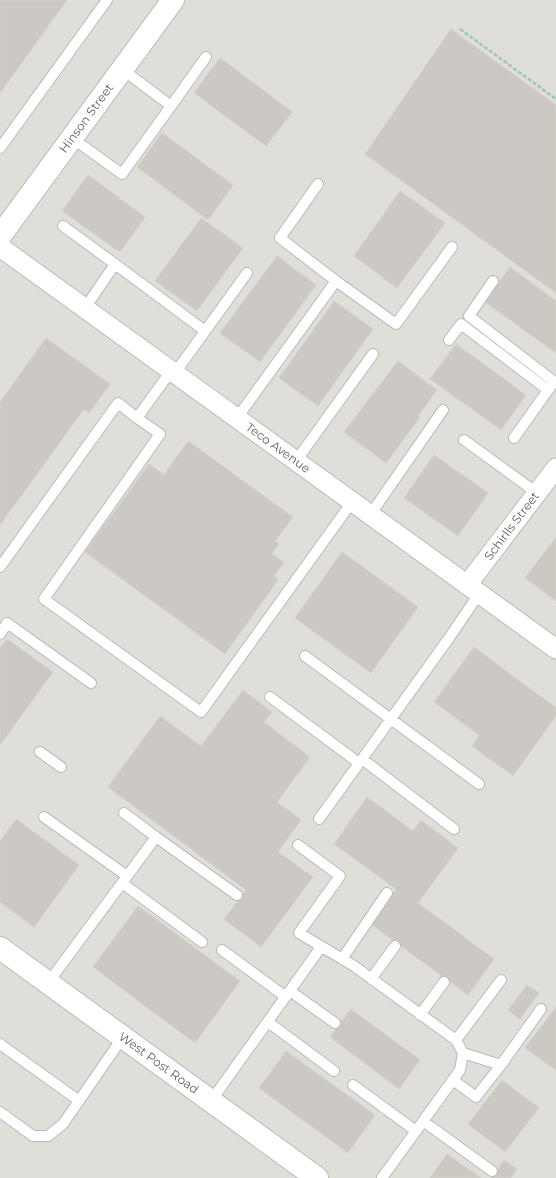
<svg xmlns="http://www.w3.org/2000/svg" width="556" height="1178" viewBox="0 0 556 1178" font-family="Montserrat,sans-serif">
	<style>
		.industrial { fill: #dfded9 }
		.building { fill: #ccc9c4; stroke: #d4d2c5 }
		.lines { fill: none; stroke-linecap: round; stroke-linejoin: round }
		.lane-casing { stroke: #b9bac0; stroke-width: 12 }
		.street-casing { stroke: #b9bac0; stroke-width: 21 }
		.secondary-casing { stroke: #b8b9c0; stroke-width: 24 }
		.path { stroke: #9ec7b0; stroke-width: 2.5; stroke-dasharray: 4 2; stroke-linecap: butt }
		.lane { stroke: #fff; stroke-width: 10 }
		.street { stroke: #fff; stroke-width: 19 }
		.secondary { stroke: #fff; stroke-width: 22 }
		.labels { text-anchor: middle; stroke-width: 3; stroke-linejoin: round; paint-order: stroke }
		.street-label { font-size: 12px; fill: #5e6066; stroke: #fff }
	</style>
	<rect width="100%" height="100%" fill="#f0efe7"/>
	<path class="industrial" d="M0,0H556V1178H0Z"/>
	<path class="building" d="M0,0H67L0,93Z
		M451,29L556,105V293L365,154Z
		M220,58L292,112L266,146L194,93Z
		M162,133L233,185L208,220L137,167Z
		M88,175L145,217L120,252L62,211Z
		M400,191L445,223L397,288L354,256Z
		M201,218L243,248L197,311L155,281Z
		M277,256L316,285L260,362L220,333Z
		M510,267L556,301V353L485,302Z
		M334,301L373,329L318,406L279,378Z
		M46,338L110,384L89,413L84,409L0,525V402Z
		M456,344L526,395L501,430L430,379Z
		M398,361L437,390L418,416L420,417L386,463L344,432Z
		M188,441L293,517L275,541L279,544L272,554L284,562L274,576L278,580L225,654L85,552L149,464L164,475Z
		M434,455L488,493L458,536L404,498Z
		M556,537V601L525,578Z
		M342,552L418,607L371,673L295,618Z
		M7,639L53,672L0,745V648Z
		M474,647L556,708V716L513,776L472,746L479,735L434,702Z
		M243,690L272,712L264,722L310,757L277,802L301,820L278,852L313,877L261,947L224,919L246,890L108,787L160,716L201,746Z
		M367,797L413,831L421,820L458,848L418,903L494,959L468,995L371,924L396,889L334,844Z
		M16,819L79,865L34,927L0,902V841Z
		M138,906L240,981L195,1043L93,967Z
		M527,985L539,993L520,1019L508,1010Z
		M556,1007V1070L525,1048Z
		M351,1009L420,1060L399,1089L330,1037Z
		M286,1051L375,1115L348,1153L259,1088Z
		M502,1080L539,1108L505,1152L468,1124Z
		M447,1154L481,1178H430Z
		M504,1160L517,1169L511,1178H492Z"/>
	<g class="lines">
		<g class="lane-casing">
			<path id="lane" d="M171,106L206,57
				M72,138L122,174L171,106L122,69
				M0,148L107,0
				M318,184L280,238L336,281
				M63,226L115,264
				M493,281L469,316L556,383
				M85,308L115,264L205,331
				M449,340L461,324L548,390
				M171,371L137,418L160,434L44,599L201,712L352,502
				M175,373L247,273
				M237,418L336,281L396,324L452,247
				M514,438L551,386
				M464,440L537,493
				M296,461L373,354
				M370,515L443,410
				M0,567L118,403L137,418
				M0,634L7,623L91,683
				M305,656L479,784
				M270,697L359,763
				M40,752L61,767
				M362,759L454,829
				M124,813L156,837
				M44,817L127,876
				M319,819L449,638L479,594
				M298,845L340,876L299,933L354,966L456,1040L463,1053L460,1070L382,1178
				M122,883L202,942
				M222,950L286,997
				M342,959L387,893
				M371,979L395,946
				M48,983L156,837L237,895
				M290,991L335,1023
				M420,1015L444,982
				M268,1022L334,1071
				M456,1040L501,980
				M0,1044L78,1100
				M463,1053L501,1065
				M453,1080L476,1097L501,1065L541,1009
				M353,1085L416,1131
				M211,1101L321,947
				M0,1112L33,1136H48L63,1124L123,1037
				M423,1121L492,1171"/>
		</g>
		<g class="street-casing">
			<g id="street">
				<path id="s1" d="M0,247L556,649"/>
				<path id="s2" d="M467,585L556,468"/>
			</g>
		</g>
		<g class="secondary-casing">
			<g id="secondary">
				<path id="s3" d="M0,236L173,0"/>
				<path id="s4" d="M0,948L317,1178"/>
			</g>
		</g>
		<path class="path" d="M460,29L556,99"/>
		<use href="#lane" class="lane"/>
		<use href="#street" class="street"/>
		<use href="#secondary" class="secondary"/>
	</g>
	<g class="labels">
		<g class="street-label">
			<text dy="4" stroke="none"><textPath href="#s3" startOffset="146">Hinson Street</textPath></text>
			<text dy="4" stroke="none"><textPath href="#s1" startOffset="343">Teco Avenue</textPath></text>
			<text dy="4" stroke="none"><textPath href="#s2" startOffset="74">Schirlls Street</textPath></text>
			<text dy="4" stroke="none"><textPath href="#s4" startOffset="196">West Post Road</textPath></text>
		</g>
	</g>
</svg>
